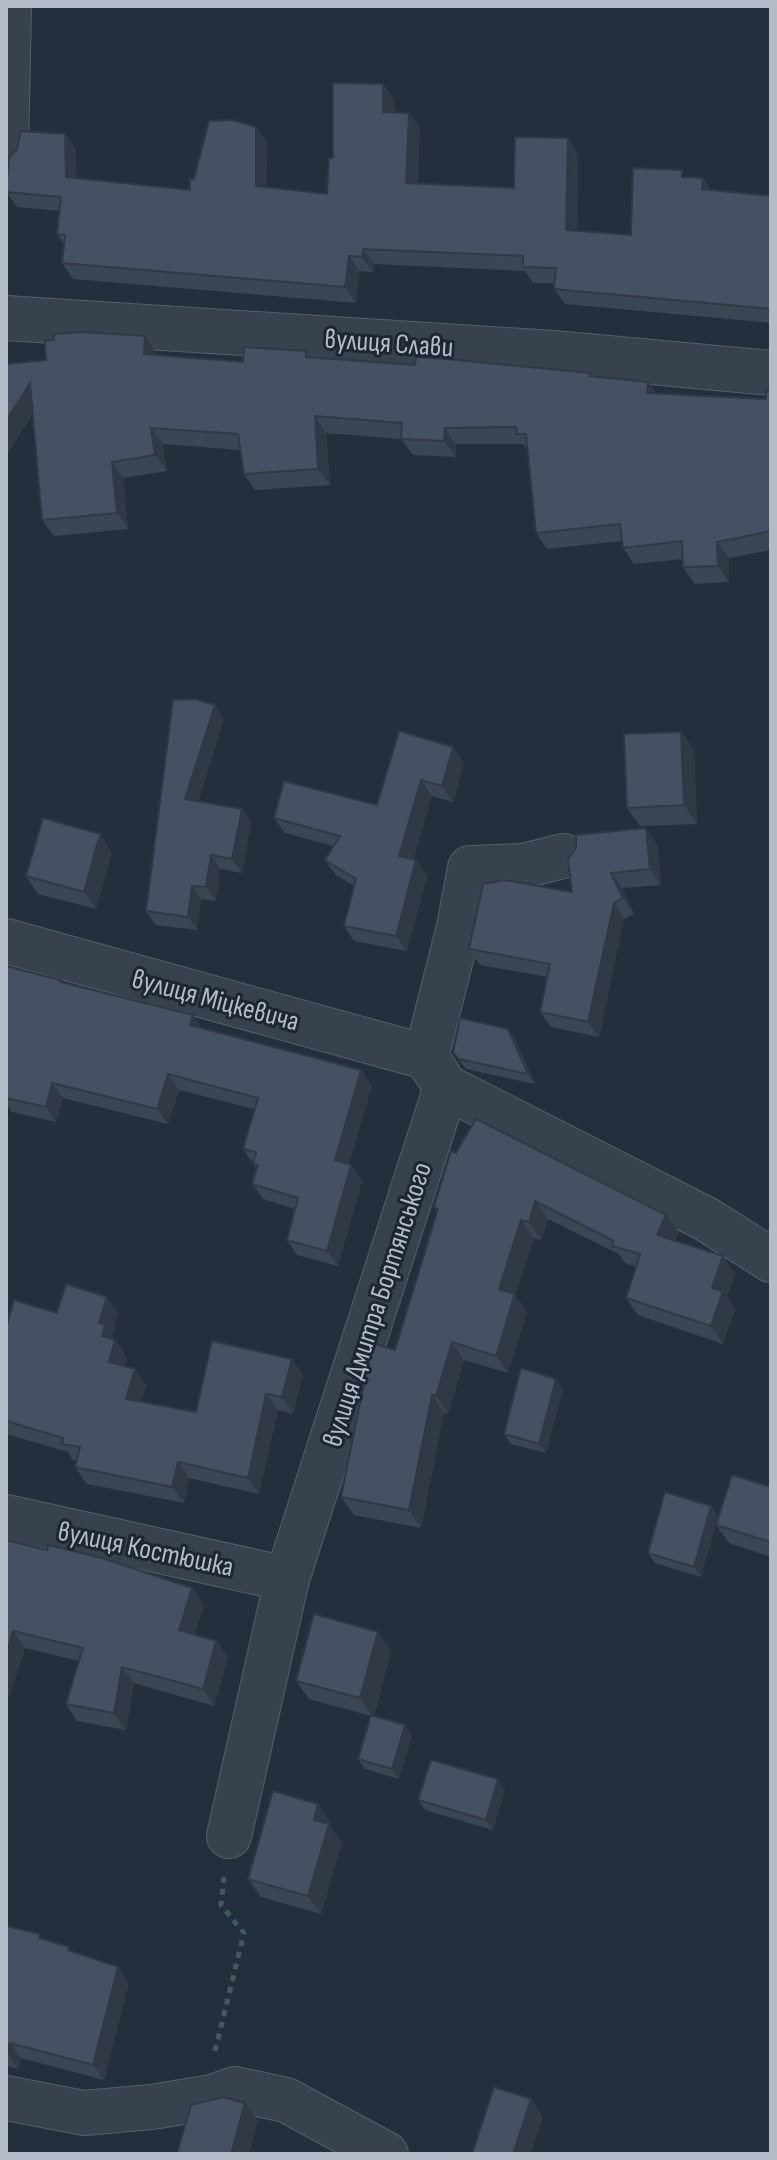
<svg xmlns="http://www.w3.org/2000/svg" width="777" height="2160" viewBox="0 0 777 2160" font-family="'Sofia Sans Condensed',sans-serif">
	<style>
		.lines { fill: none; stroke-linecap: round; stroke-linejoin: round }
		.minor-casing { stroke: #565f6c; stroke-width: 46 }
		.path { stroke: #44595c; stroke-width: 5; stroke-dasharray: 6 6; stroke-linecap: butt }
		.minor { stroke: #38414e; stroke-width: 44 }
		.wall { fill: #3b4654 }
		.shaded-wall { fill: #303945 }
		.building { fill: #455162; stroke: #303945; stroke-width: 2 }
		.labels { text-anchor: middle; stroke-width: 6; stroke-linejoin: round; paint-order: stroke }
		.street-label { font-size: 28px; fill: #b4bcc9; stroke: #1d2633 }
	</style>
	<rect width="100%" height="100%" fill="#242f3e"/>
	<g class="lines">
		<g class="minor-casing">
			<path id="minor" d="M6,152L9,6
				M6,318L554,353L771,373
				M6,941L426,1057
				M446,1087L706,1219L771,1260
				M6,1517L287,1579
				M229,1836L287,1579L446,1087L426,1057L459,927L470,868L523,866L563,856
				M6,2098L84,2113L152,2107L212,2097L235,2089L286,2100L386,2154"/>
		</g>
		<path class="path" d="M215,2051L244,1933L221,1905L224,1876"/>
		<use href="#minor" class="minor"/>
	</g>
	<path class="wall" d="M383,84L394,99V112L409,113L420,128L417,184L514,188L578,154L577,231L631,235L687,177L703,178L711,190L771,196V323L565,304L554,289L555,283H533L525,271L374,264L373,272L359,271L356,303L73,279L62,263L64,244L57,234L60,211L17,207L6,192L65,134L76,149V178L190,190L194,179L256,127L267,142L266,187L327,194L333,158Z
		M145,336L156,353V355L243,362L306,351L310,357L415,365L590,373L593,376L657,394L766,399L771,392V550L729,558V582L695,584L683,567V559L634,564L623,548L622,541L547,549L536,533L528,451L523,444H456V457L413,455L401,439L326,433L330,485L255,490L244,474L240,450L163,444L167,471L123,478L128,529L54,536L42,520L33,413L6,456V364L46,360Z
		M224,719L198,802L242,809L251,823L242,873L220,869L216,901L201,899L197,930L156,925L146,911Z
		M399,731L464,763L453,802L432,796L413,860H416L427,876L407,951L354,941L344,926L354,886L336,875L325,860L333,846L285,833L274,818L377,805Z
		M681,732L694,750L697,824L640,826L627,808Z
		M657,844L661,885L622,888L634,914L624,919L599,1037L551,1027L540,1012L548,977L480,965L469,949Z
		M112,852L96,909L38,894L26,876Z
		M6,966L60,980L63,983L372,1085L349,1164L351,1165L362,1180L338,1266L297,1255L287,1240L295,1209L263,1199L252,1184L256,1168L243,1149L254,1109L179,1090L168,1124L63,1098L56,1122L12,1112L6,1103Z
		M508,1029L515,1039L535,1084L466,1069L453,1053Z
		M451,1151L666,1215L679,1233L675,1240L723,1256L735,1274L727,1297L735,1309L723,1344L638,1315L626,1298L636,1267L625,1263L619,1254L548,1219L541,1240L534,1238L515,1295L527,1312L508,1373L464,1360L448,1414L444,1412L421,1528L354,1515L341,1497L395,1350L437,1212L434,1207Z
		M57,1313H118L112,1335L127,1357L124,1366L135,1369L146,1385L141,1402L196,1412L303,1375L293,1414L278,1410L259,1494L189,1478L184,1503L87,1484L75,1467L77,1461L73,1460L68,1452L6,1434V1328Z
		M563,1389L546,1453L511,1444L504,1434Z
		M771,1487V1557L729,1543L716,1525Z
		M718,1516L701,1577L655,1563L648,1553Z
		M6,1540L192,1588L204,1605L194,1635L216,1641L228,1657L214,1706L134,1683L126,1730L77,1721L66,1704L79,1661L25,1648L10,1695L6,1694Z
		M391,1650L374,1716L412,1735L399,1779L365,1769L358,1759L371,1716L309,1699L296,1681Z
		M505,1789L493,1830L425,1810L418,1800Z
		M331,1823L330,1826L342,1843L321,1914L261,1897L248,1879Z
		M6,1926L43,1939L73,1952L129,1983L104,2080L21,2058L18,2069L6,2066Z"/>
	<path class="shaded-wall" d="M383,84L394,99V127L383,112Z
		M409,113L420,128L416,198L406,183Z
		M256,127L267,142L266,201L256,186Z
		M65,134L76,149L77,193L66,177Z
		M568,138L578,154L577,245L566,230Z
		M703,178L713,193L702,189Z
		M363,249L374,264L373,272L362,257Z
		M349,256L359,271L356,303L345,287Z
		M145,336L156,353L155,370L144,354Z
		M648,382L660,398L647,393Z
		M30,383L41,399L6,456V421Z
		M315,416L326,433L330,485L318,469Z
		M151,428L163,444L167,471L155,455Z
		M445,428L456,444V457L444,441Z
		M112,462L123,478L128,529L117,513Z
		M717,542L729,558V582L718,566Z
		M215,705L224,719L195,813L185,799Z
		M681,732L694,750L697,824L684,805Z
		M453,747L464,763L453,802L442,786Z
		M421,780L432,796L410,871L399,856Z
		M242,809L251,823L242,873L232,859Z
		M646,828L657,844L661,885L650,869Z
		M100,834L112,852L96,909L84,892Z
		M211,855L220,869L216,901L206,887Z
		M416,860L427,876L407,951L396,936Z
		M611,873L622,888L634,914L623,898Z
		M192,886L201,899L197,930L188,917Z
		M614,903L624,919L599,1037L588,1022Z
		M193,1015L203,1030L190,1025Z
		M508,1029L515,1039L535,1084L528,1074Z
		M361,1070L372,1085L346,1175L335,1160Z
		M168,1074L179,1090L168,1124L157,1109Z
		M52,1083L63,1098L56,1122L46,1107Z
		M351,1165L362,1180L338,1266L327,1251Z
		M535,1201L548,1219L541,1240L529,1222Z
		M666,1215L679,1233L670,1252L657,1235Z
		M521,1220L534,1238L515,1295L527,1312L508,1373L496,1356L499,1289Z
		M723,1256L735,1274L727,1297L735,1309L723,1344L711,1326L712,1288Z
		M107,1297L118,1313L112,1335L127,1357L121,1378L109,1362L99,1323Z
		M452,1342L464,1360L448,1414L436,1396Z
		M292,1359L303,1375L293,1414L282,1397Z
		M135,1369L146,1385L138,1415L126,1399Z
		M556,1379L563,1389L546,1453L539,1444Z
		M266,1394L278,1410L259,1494L248,1478Z
		M432,1395L444,1412L421,1528L409,1510Z
		M178,1462L189,1478L184,1503L172,1487Z
		M711,1506L718,1516L701,1577L694,1567Z
		M192,1588L204,1605L190,1647L179,1630Z
		M13,1631L25,1648L10,1695L6,1690V1654Z
		M378,1632L391,1650L373,1717L360,1698Z
		M216,1641L228,1657L214,1706L203,1689Z
		M122,1667L134,1683L126,1730L114,1713Z
		M405,1725L412,1735L399,1779L392,1769Z
		M498,1779L505,1789L493,1830L486,1820Z
		M318,1804L331,1823L330,1826L342,1843L321,1914L308,1896L314,1820Z
		M118,1967L129,1983L104,2080L93,2065Z
		M10,2043L21,2058L18,2069L7,2053Z
		M531,2099L543,2117L531,2154H513Z
		M245,2103L258,2121L249,2154H231Z"/>
	<path class="building" d="M333,83L383,84V112L409,113L406,183L514,188L515,137L568,138L566,230L631,235L633,168L682,170V177L703,178L702,189L771,196V309L554,289L556,268L523,267V256L363,249L362,257L349,256L345,287L62,263L65,235L57,234L61,197L6,192L9,158L17,149L21,131L65,134L66,177L190,190V179H194L209,121L233,120L256,127V186L327,194L329,158H333Z
		M81,332L145,336L144,354L243,362L244,347L306,351V357L415,365L416,357L457,360L590,373V376L648,382L647,393L766,399V391L771,392V531L717,542L718,566L683,567L682,541L623,548L620,524L536,533L526,434H517L516,427L445,428L444,441L401,439L402,423L315,416L318,469L244,474L238,434L151,428L155,455L112,462L117,513L42,520L30,383L6,421V364L46,360L45,341L54,340V334Z
		M195,699L215,705L185,799L242,809L232,859L211,855L206,887L192,886L188,917L146,911L173,700Z
		M399,731L453,747L442,786L421,780L399,856L416,860L396,936L344,926L356,879L325,860L340,836L274,818L284,781L377,805Z
		M681,732L684,805L627,808L624,734Z
		M43,818L100,834L84,892L26,876Z
		M646,828L650,869L611,873L623,898L614,903L588,1022L540,1012L550,964L469,949L483,884L505,880L572,892L568,859L576,848V835Z
		M6,966L60,980V982L193,1015L190,1025L361,1070L335,1160L351,1165L327,1251L287,1240L298,1198L252,1184L258,1165L253,1163L256,1152L243,1149L258,1098L168,1074L157,1109L52,1083L46,1107L6,1098Z
		M460,1018L508,1029L528,1074L459,1059L453,1053Z
		M476,1119L666,1215L657,1235L723,1256L712,1288L723,1291L711,1326L626,1298L640,1254L612,1246L614,1241L535,1201L529,1222L521,1220L499,1289L515,1294L496,1356L452,1342L436,1396L432,1395L409,1510L341,1497L372,1343L395,1350L438,1209L434,1207L451,1151L456,1153Z
		M66,1284L107,1297L99,1323L105,1325L102,1336L115,1340L109,1362L135,1369L126,1399L196,1412L212,1341L292,1359L282,1397L266,1394L248,1478L178,1462L172,1487L75,1467L80,1447L62,1444L63,1438L6,1421V1328L14,1300L57,1313Z
		M521,1368L556,1379L539,1444L504,1434Z
		M732,1475L771,1487V1542L716,1525Z
		M665,1492L711,1506L694,1567L648,1553Z
		M6,1540L47,1550L48,1545L102,1558L192,1588L179,1630L216,1641L203,1689L122,1667L114,1713L66,1704L83,1648L13,1631L6,1654Z
		M314,1614L378,1632L360,1698L296,1681Z
		M371,1715L405,1725L392,1769L358,1759Z
		M431,1760L498,1779L486,1820L418,1800Z
		M273,1791L318,1804L314,1820L329,1824L308,1896L248,1879Z
		M6,1926L40,1934L39,1938L69,1947L68,1950L118,1967L93,2065L10,2043L7,2053H6Z
		M494,2087L531,2099L513,2154H472Z
		M223,2097L245,2103L231,2154H177L191,2105Z"/>
	<g class="labels">
		<g class="street-label">
			<text transform="translate(389 342) rotate(4)" y="10">вулиця Слави</text>
			<text transform="translate(216 999) rotate(15)" y="10">вулиця Міцкевича</text>
			<text transform="translate(376 1304) rotate(-72)" y="10">вулиця Дмитра Бортянського</text>
			<text transform="translate(146 1548) rotate(12)" y="10">вулиця Костюшка</text>
		</g>
	</g>
	<rect width="777" height="2160" fill="none" stroke="#b4bcc9" stroke-width="16"/>
</svg>
